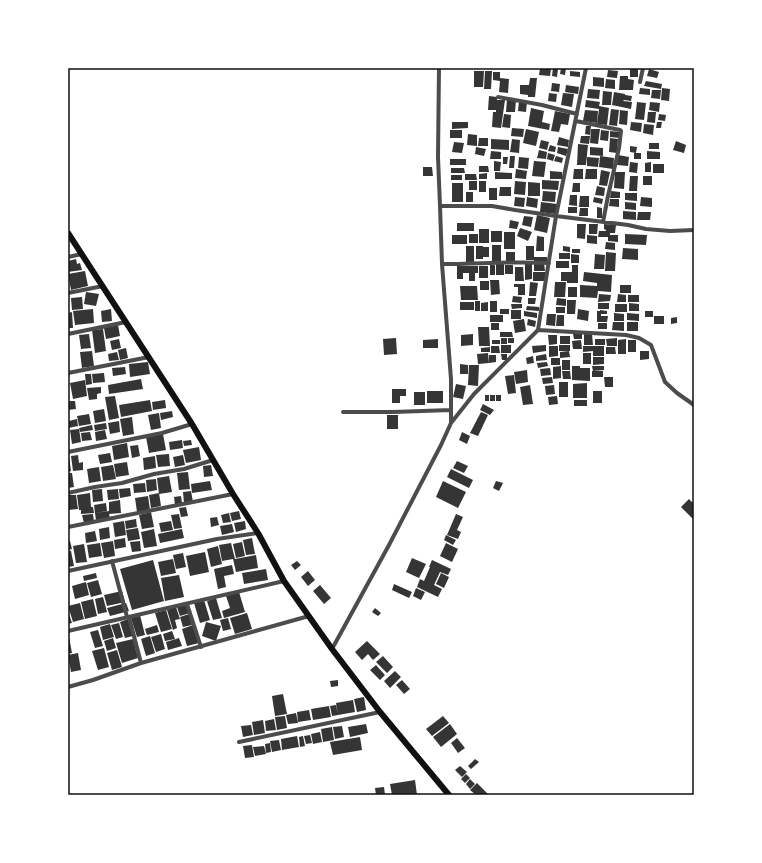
<svg xmlns="http://www.w3.org/2000/svg" width="762" height="863" viewBox="0 0 762 863" font-family="Spectral,serif">
	<style>
		.building { fill: #353535 }
		.lines { fill: none; stroke-linecap: round; stroke-linejoin: round }
		.minor { stroke: #4c4c4c; stroke-width: 4 }
		.primary { stroke: #111; stroke-width: 6 }
		.neatline { fill: none; stroke: #111; stroke-width: 1.5 }
	</style>
	<rect width="100%" height="100%" fill="#fff"/>
	<path class="building" d="M540,68L551,69L550,76L539,75Z
		M553,68L558,69L557,77L552,76Z
		M561,68H566L565,75L560,74Z
		M630,68H638V77H630Z
		M649,69L659,72L657,78L647,76Z
		M608,70L618,71L617,78L607,77Z
		M474,71H484L483,87H474Z
		M485,71H492L491,89H484Z
		M570,71L580,72V77L570,76Z
		M493,72H500V78L509,79L508,93L499,92L500,81L493,80Z
		M620,76H628V79L634,80L633,90H619Z
		M593,77L604,78V87L593,86Z
		M530,78H537L535,97H528V95L520,94V85H529Z
		M606,79L615,80V89L605,88Z
		M646,81L662,84L661,89L644,86Z
		M552,83L560,84L559,92L551,91Z
		M566,85L579,87L578,94L565,92Z
		M640,88L650,89V95L639,94Z
		M662,88L670,89L669,101L661,100Z
		M588,89L600,90L599,99L587,98Z
		M652,90H661L660,99L651,98Z
		M603,91L612,92L611,105H602Z
		M614,92L625,94V95L632,96L631,101L624,100L623,101L632,102L631,109L612,105Z
		M549,93L557,94L556,102L548,101Z
		M563,93L574,94L572,107L561,105Z
		M489,96L497,97V100H505L501,128L492,127L493,112H496V110H488Z
		M507,99L516,100L515,112H506Z
		M586,100L600,102L599,106L609,108L607,125L597,124L599,109L585,107Z
		M519,101L527,102L526,112L518,111Z
		M637,102L646,103L644,120L635,119Z
		M650,102L660,103L659,112L649,110Z
		M531,108L544,111L542,122L550,124L549,130L528,126Z
		M611,109L619,110L617,126L609,125Z
		M585,110L598,111L597,123L583,121Z
		M620,110L628,111L627,125L619,124Z
		M555,111L570,114L568,125L561,124L559,132L551,131Z
		M648,112H656L655,123L647,122Z
		M504,114L511,115L510,128L502,127Z
		M659,114L666,115L665,121L658,120Z
		M452,122H468V128L452,129Z
		M631,122L642,123L641,132L630,130Z
		M657,122H662L661,128H656Z
		M644,124L654,125L653,135L643,133Z
		M586,126H591L590,135L585,134Z
		M512,128L524,129L523,137L511,136Z
		M526,129L539,132L536,146L523,143Z
		M591,129H600L598,144L590,143Z
		M450,130H462V138H450Z
		M601,130L609,131L608,141L600,140Z
		M610,131L620,132V138L610,137Z
		M468,134L477,135V146L467,145Z
		M581,136H590L589,144L580,143Z
		M559,137L569,140L568,147L557,145Z
		M479,138H488V146H478Z
		M610,138L618,139L617,153L609,152Z
		M491,139L509,140V150L491,149Z
		M512,139L520,140L519,153L510,152Z
		M541,140L549,142L547,150L539,148Z
		M676,141L686,145L684,153L673,150Z
		M454,142L464,143L462,153L452,152Z
		M649,143H659V149H649Z
		M578,144L588,145L586,165H577Z
		M550,145L556,147L555,152L548,151Z
		M630,146L637,147L636,153L630,152Z
		M476,147L486,149L484,156L475,154Z
		M558,147L568,149L566,156L557,153Z
		M590,147L603,148V156L590,155Z
		M539,150L547,152L546,159L537,158Z
		M491,151L501,152V159H490Z
		M647,151L660,152V159H647Z
		M548,153L555,155L553,161L547,159Z
		M634,153H641V159H634Z
		M618,155L629,157L628,166L617,165Z
		M510,156H515L514,168H509Z
		M556,156L563,158L562,163L554,161Z
		M600,156L614,158L613,169L599,167Z
		M503,157H508L507,164H503Z
		M519,157L529,158L528,169L518,168Z
		M587,157L599,158L598,167L587,166Z
		M450,159H466V165H450Z
		M494,161L501,162L500,171H494Z
		M534,161L546,162L544,177L532,176Z
		M630,162L638,163L637,173L629,172Z
		M651,162V172H645V163Z
		M653,164H664V173H653Z
		M479,166H488L489,172H479Z
		M423,167H432L433,176H423Z
		M451,168H464L465,173H451Z
		M516,169L527,171L526,179L515,178Z
		M574,169H583V179H573Z
		M586,169H597V179H585Z
		M601,170L610,172L607,186L599,185Z
		M550,171L562,172V179H550Z
		M495,172L512,173V179H495Z
		M615,172H625L624,189L614,188Z
		M487,173V179H479V174Z
		M465,174H476L477,180H465Z
		M451,175H462V180H451Z
		M630,176H638L637,191H629Z
		M643,176H652V185H643Z
		M542,180L559,181L558,190L542,189Z
		M469,181H477V190H469Z
		M479,181H486V192H479Z
		M515,181L526,182L525,195L514,194Z
		M528,182L540,183V196H528Z
		M452,183H463V202H452Z
		M573,183H580V192H572Z
		M597,186L605,188L604,196L595,195Z
		M500,187H511V196H499Z
		M489,188H497V200H489Z
		M543,191L556,192L555,202L542,201Z
		M611,191L620,192V198H610Z
		M466,192H473V202H466Z
		M625,193H637V201L625,200Z
		M570,195H577V206L569,205Z
		M580,196H589V207H579Z
		M515,197L525,198L524,207L514,206Z
		M527,197L538,199L537,208L526,206Z
		M594,197L603,199L602,204L593,202Z
		M641,197L652,198V207L640,206Z
		M610,199H619V207L609,206Z
		M541,202L557,204L556,214L540,212Z
		M625,202L636,203V210L625,209Z
		M568,207H577V213H568Z
		M597,207L602,208V218H597Z
		M580,208H588V216H579Z
		M623,211L636,212V220L623,219Z
		M638,212H651L650,220H637Z
		M537,215L550,218L547,233L534,230Z
		M524,216L533,217L531,227L522,225Z
		M510,220L519,222L517,229L509,228Z
		M457,223H474V231H457Z
		M577,224H586L585,239L577,238Z
		M589,224H598L597,234H589Z
		M604,224L616,225L615,233H610V235H618V242L608,241V237H598L599,231H606V230L604,229Z
		M520,228L532,232L528,241L517,236Z
		M479,229H489V243H479Z
		M491,231H502V242H491Z
		M504,232H515V249H504Z
		M469,234H478V243H469Z
		M625,234L647,235L646,245L625,244Z
		M452,235H467V244H452Z
		M587,235L597,236V244L587,243Z
		M537,236L544,237V251H536Z
		M606,242L615,243V250L605,249Z
		M492,245H501V261H492Z
		M466,246H474V262H466Z
		M476,246H483V259H476Z
		M526,246H534V257H547V262H534V260H526Z
		M563,246L570,247V252L563,251Z
		M483,247H489V257H483Z
		M623,248L638,249V260L622,259Z
		M572,249H580V253H572Z
		M506,252H515V261H506Z
		M606,252L616,253L615,271H605Z
		M559,253H570V259H559Z
		M571,254L579,255V263H571Z
		M595,254L605,255L604,269H594Z
		M76,259L77,264L80,263L82,270L68,272V261Z
		M556,261H569V268H556Z
		M525,263H532V279L525,280Z
		M544,263L545,271H534V264Z
		M496,264H504V275H496Z
		M490,265H495V275H490Z
		M505,265H513V274H505Z
		M572,265H578V283H567V281H561V272H572Z
		M457,266H478V273H475V281H469V273H463V279H457Z
		M479,266H488V278H479Z
		M515,267H523L524,281H515Z
		M85,271L88,286L71,290L68,274Z
		M533,272H545V281H533Z
		M584,272L612,275L611,292L598,291L597,298L580,297V285L597,286V283L583,281Z
		M490,280H499L500,294L491,295Z
		M480,281H489V290H480Z
		M530,282L538,283L536,296H529Z
		M555,282H566L565,297H554Z
		M514,284H525V295H518V287H514Z
		M620,285H631V293H620Z
		M460,286H477L478,300H461Z
		M568,287H577V297H568Z
		M86,292L99,294L96,306L84,304Z
		M599,294L611,295L610,301L598,302Z
		M618,294L626,295V302H617Z
		M628,295H639V302H628Z
		M513,296L522,297L521,303L512,302Z
		M82,297L83,309L72,310L71,298Z
		M528,298H536L535,304H528Z
		M557,298L566,299V306L556,305Z
		M567,300H576L575,314H567Z
		M475,301H480V311H475Z
		M490,301H497V312H490Z
		M460,302H474V310H460Z
		M488,302V311H481V303Z
		M598,303H609V309H598Z
		M629,303L639,304V311H629Z
		M511,304H522V308L512,309Z
		M615,304H627V312H615Z
		M527,306L539,307V311L526,310Z
		M556,307H565V313H556Z
		M93,309L94,323L75,325L73,311Z
		M111,309L112,321L102,322L101,311Z
		M500,309H509V314H500Z
		M578,309L589,311L588,321L577,319Z
		M511,310H521V319H511Z
		M600,310L607,311V314H601V316H608L607,322H597V311H600Z
		M524,311L537,313V318L524,316Z
		M645,311H653V317H645Z
		M72,312L73,328H68V313Z
		M614,313L624,314V321H614Z
		M627,313L639,314V321L627,320Z
		M547,314H556L555,326L546,325Z
		M490,315H503V322H490Z
		M557,315H564V326H556Z
		M654,316H664V324H654Z
		M677,317V323L671,324V318Z
		M524,319L526,331L515,333L513,321Z
		M528,319L536,321L535,327L527,325Z
		M613,322H624V331L612,330Z
		M627,322H638V331H627Z
		M491,323H499V330H491Z
		M598,323H607V329H598Z
		M118,325L120,336L106,339L104,328Z
		M478,327H489L490,346H479Z
		M103,329L106,351L95,353L92,330Z
		M500,332H512L513,337H500Z
		M89,334L91,348L81,349L79,335Z
		M473,334V345L461,346V335Z
		M573,334H582V339H574Z
		M584,334H592L593,345H584Z
		M548,335H557V344L549,345Z
		M560,336H570V344H560Z
		M396,338L397,354L384,355L383,339Z
		M501,338H507V344H501Z
		M508,338H514V343H508Z
		M617,338V346H607L606,339Z
		M119,339L121,348L112,350L110,341Z
		M438,339V348H423V340Z
		M595,339H605V345H595Z
		M626,339V354H618V340Z
		M492,340H500V344H492Z
		M581,340L582,349H573L572,341Z
		M628,340H636V352H628Z
		M501,345H511V353H501Z
		M546,345V351L533,353L532,346Z
		M559,345H570V351H559Z
		M491,346H499L500,353H491Z
		M549,346H558V356L549,357Z
		M583,346H604V356H593V351L583,352Z
		M490,347V352H481V348Z
		M606,347H615L616,354H606Z
		M126,348L128,358L120,360L118,350Z
		M92,351L94,366L82,368L80,352Z
		M569,351L570,357L560,358V352Z
		M640,351H649V359L640,360Z
		M117,352L119,360L109,361L108,354Z
		M488,353L489,363L478,364L477,354Z
		M583,353H591V364H583Z
		M501,354H507V360H502Z
		M546,354L547,360L536,361V356Z
		M489,355H496V362L489,363Z
		M533,356L534,363L527,364L526,358Z
		M593,357H604V364L593,365Z
		M551,358H560V365H551Z
		M562,360H570V370H562Z
		M148,362L150,374L130,377L129,364Z
		M547,362L548,366L538,368L537,363Z
		M460,364L468,365V374H460Z
		M469,365H479L478,386L468,385Z
		M561,366V378L553,379V367Z
		M572,366H580V368H590V381L572,380Z
		M592,366H604V370L593,371Z
		M125,367L126,374L113,376L112,368Z
		M550,368L551,375L541,376L540,369Z
		M527,370L528,382L516,384L514,372Z
		M562,371H570L571,379H563Z
		M592,371H603V377H592Z
		M104,373L105,382L93,383L92,374Z
		M85,374H91L92,384L86,385Z
		M514,375L516,393L508,394L505,376Z
		M552,377L553,383L543,384L542,378Z
		M604,377H613V387H605Z
		M141,379L143,389L109,394L108,385Z
		M85,380L87,396L73,399L70,383Z
		M559,382H568V397H559Z
		M587,383V398H573V384Z
		M456,384L466,386L463,399L453,397Z
		M530,385L533,404L523,405L520,387Z
		M554,385L555,394L546,395L545,386Z
		M101,387V393L97,394V399L89,400L87,388Z
		M392,389H406V396H400V403H392Z
		M427,391H443V403H427Z
		M593,391H602V403H593Z
		M414,392H425V405H414Z
		M485,395H489V401H485Z
		M490,395H495V401H490Z
		M496,395H501V401H496Z
		M115,396L119,418L109,420L105,397Z
		M557,396L558,404L549,405L548,397Z
		M150,400L152,411L121,417L119,405Z
		M165,400L166,408L153,410L152,402Z
		M574,400H587V406H574Z
		M68,401H75L76,409L68,410Z
		M483,404L494,410L490,415L480,410Z
		M104,409L106,421L95,423L93,411Z
		M172,411L173,417L161,420L160,413Z
		M481,412L488,415L478,436L470,433Z
		M159,413L161,428L151,430L148,415Z
		M89,414L91,424L79,426L77,416Z
		M387,415H398V429H387Z
		M68,417H69V421L77,419L78,426L68,428Z
		M132,417L134,434L123,436L120,419Z
		M119,421L120,432L110,434L108,423Z
		M106,423L107,429L95,431L94,425Z
		M92,425L93,430L80,432L79,428Z
		M79,429L81,442L72,444L70,430Z
		M105,430L107,439L96,441L95,432Z
		M90,432L92,440L82,441L81,433Z
		M462,432L470,436L467,444L459,440Z
		M163,434L166,450L149,453L146,437Z
		M182,440L183,448L170,450L169,442Z
		M191,440L192,445L184,446L183,441Z
		M127,443L129,457L114,460L112,446Z
		M138,445L140,456L132,458L130,446Z
		M199,447L201,460L186,463L183,450Z
		M110,453L112,462L100,464L98,455Z
		M169,454L170,466L158,467L156,455Z
		M78,455L79,463L83,462V470L73,471L71,456Z
		M183,455L185,465L175,467L173,457Z
		M68,456H69L71,471L68,472Z
		M155,456L156,468L144,470L143,458Z
		M457,461L468,466L464,473L453,468Z
		M127,462L129,475L116,477L114,464Z
		M113,465L116,479L103,481L101,467Z
		M211,465L213,476L204,477L203,466Z
		M99,467L101,481L89,483L87,469Z
		M451,469L473,480L469,488L447,477Z
		M188,472L190,489L179,490L177,473Z
		M68,473H72L74,487L68,488Z
		M169,476L172,492L159,494L157,478Z
		M156,479L157,490L147,492L146,480Z
		M210,481L212,490L192,493L191,484Z
		M443,481L466,492L458,508L436,497Z
		M496,481L503,483L499,491L493,488Z
		M145,483L146,492L134,493L133,484Z
		M130,488L131,496L120,498L119,489Z
		M102,489L103,501L93,502L92,490Z
		M118,489L119,499L108,500L107,490Z
		M191,491L193,502L184,503L183,492Z
		M90,493L91,507H93L94,513L81,514V510H79L77,495Z
		M159,493L161,506L151,508L149,495Z
		M68,495H76L78,509L68,510Z
		M148,496L150,510L137,512L135,498Z
		M181,496L182,503L175,505L174,497Z
		M689,499L694,504V517L693,519L681,507Z
		M120,500L121,513L109,514L110,518L96,520L95,513L109,511V502Z
		M106,503L107,511L95,513L94,505Z
		M186,507L188,516L181,517L179,508Z
		M239,511L241,519L232,521L230,513Z
		M151,512L154,527L142,529L139,515Z
		M229,513L231,522L223,523L221,515Z
		M93,514L94,522L84,523L82,515Z
		M179,514L182,528L174,529L171,515Z
		M456,514L463,517L457,530L461,532L458,539L447,535Z
		M217,517L219,525L211,527L210,518Z
		M136,519L137,527L126,529L125,521Z
		M124,521L126,535L115,537L113,523Z
		M171,521L173,530L161,532L159,523Z
		M245,521L246,529L236,532L234,523Z
		M232,524L234,532L222,535L220,526Z
		M109,527L110,538L100,540L99,529Z
		M138,528L140,539L128,541L126,530Z
		M154,529L157,546L144,548L141,532Z
		M182,529L184,538L160,543L158,534Z
		M95,531L97,541L86,543L85,533Z
		M446,535L456,540L453,545L444,540Z
		M125,538L126,547L115,549L114,540Z
		M252,538L255,554L246,555L243,540Z
		M68,541H70L72,549L68,550Z
		M113,541L115,556L104,558L101,543Z
		M140,541L141,551L132,552L130,542Z
		M242,542L245,556L236,558L233,544Z
		M100,543L102,556L89,558L87,545Z
		M231,543L235,559L256,555L258,568L236,572L233,559L222,561L219,545Z
		M446,543L458,549L452,562L440,556Z
		M84,544L87,562L76,563L73,546Z
		M218,546L222,564L211,567L207,549Z
		M68,551H71L74,566L68,567Z
		M205,552L209,572L190,576L186,556Z
		M183,553L186,567L176,569L173,555Z
		M412,558L426,564L419,578L406,572Z
		M173,559L176,573L161,576L158,562Z
		M153,560L164,601L132,610L120,569Z
		M432,560L451,569L448,575L440,572L434,585L442,589L438,597L417,587L420,579L424,581L430,567H429Z
		M297,561L301,565L295,570L291,565Z
		M232,565L234,574L224,576L226,587L218,589L214,569Z
		M266,569L268,580L244,584L242,573Z
		M308,571L315,580L308,586L301,577Z
		M96,573L97,578L84,581L83,576Z
		M441,573L449,577L444,588L436,584Z
		M179,575L184,597L165,601L161,578Z
		M98,580L102,594L91,597L87,583Z
		M86,582L89,595L75,599L72,586Z
		M394,584L412,592L409,598L392,590Z
		M320,585L331,598L324,604L313,591Z
		M416,588L425,592L421,600L413,596Z
		M122,591L125,602L107,606L104,595Z
		M239,592L245,612L224,618L222,611L230,608L226,596Z
		M103,597L107,612L98,614L95,599Z
		M216,598L222,618L213,620L207,601Z
		M93,599L97,616L85,619L81,602Z
		M204,600L210,620L200,623L194,603Z
		M80,603L84,619L73,622L68,606Z
		M126,603L129,611L110,616L107,608Z
		M187,604L190,613L180,616L177,607Z
		M176,607L180,619L175,620L177,628L173,630L167,610Z
		M375,608L381,613L378,616L372,612Z
		M166,610L172,629L161,632L155,613Z
		M68,611L72,623L68,624Z
		M247,613L252,629L235,634L230,618Z
		M189,614L192,625L183,627L180,617Z
		M140,615L145,635L137,637L131,618Z
		M228,618L231,629L223,631L220,620Z
		M128,619L133,636L125,638L120,622Z
		M206,622L221,626L216,641L202,636Z
		M119,623L123,637L116,639L111,625Z
		M110,624L114,637L103,640L100,627Z
		M157,625L159,632L147,635L145,629Z
		M193,625L199,643L187,646L182,629Z
		M98,630L103,646L95,648L90,632Z
		M172,631L175,639L165,641L163,634Z
		M161,634L165,649L156,652L151,637Z
		M150,636L155,653L146,656L141,639Z
		M68,637H69L72,653L68,654Z
		M113,638L116,648L107,651L104,641Z
		M179,638L182,646L168,650L166,642Z
		M133,639L138,658L122,663L116,643Z
		M367,641L380,654L373,660L368,654L362,660L355,652Z
		M104,648L109,667L98,670L92,651Z
		M117,650L122,667L112,670L107,653Z
		M78,653L81,670L71,672L68,655Z
		M383,656L393,667L387,673L376,662Z
		M376,665L385,675L380,680L370,670Z
		M395,671L401,677L390,688L384,681Z
		M338,680V686L331,687L330,681Z
		M402,680L410,689L404,694L396,685Z
		M283,694L287,714L275,716L272,696Z
		M364,697L366,710L357,712L354,699Z
		M353,700L355,712L338,715L336,703Z
		M336,705L338,715L332,716L330,706Z
		M329,706L331,717L313,720L311,709Z
		M309,710L311,720L298,722L297,712Z
		M296,713L298,723L288,724L286,715Z
		M285,716L287,728L277,730L275,717Z
		M443,716L449,723L432,736L426,729Z
		M274,719L276,730L266,731L265,721Z
		M263,720L265,733L254,735L252,722Z
		M366,724L368,733L350,737L348,727Z
		M450,724L457,734L441,747L433,737Z
		M251,725L253,735L243,737L241,726Z
		M342,726L344,737L335,739L333,727Z
		M332,727L334,740L323,742L321,729Z
		M320,732L322,742L313,744L311,734Z
		M310,735L312,743L306,744L304,736Z
		M297,736L299,747L282,750L281,739Z
		M303,736L305,746L300,747L299,737Z
		M360,737L362,750L333,755L330,742Z
		M457,738L465,748L458,753L451,743Z
		M279,740L281,750L272,752L270,741Z
		M270,743L271,752L266,753L265,744Z
		M252,745L254,757L245,758L243,746Z
		M264,746L266,754L255,756L253,747Z
		M475,759L479,762L471,769L468,766Z
		M460,766L467,772L462,777L455,770Z
		M466,774L470,778L465,783L461,779Z
		M470,779L475,784L470,789L466,784Z
		M415,780L417,795H392L390,784Z
		M477,783L488,794L487,795H476L470,790Z
		M384,787L385,795H376L375,788Z"/>
	<g class="lines">
		<path class="minor" d="M439,68L438,157L440,206H492L515,210L556,216L586,68
			M640,82L643,68
			M498,97L542,105L577,114
			M576,121L620,130L621,131L619,148L608,196L603,222
			M440,206L442,264L451,379V423
			M68,257L82,254
			M442,264C478,264 513,261 549,263
			M68,293L103,286
			M538,330L626,335L639,338L651,345L665,382L677,393L694,405
			M68,334L126,322
			M68,373L149,357
			M343,412H393L451,410
			M68,452L162,433L192,424
			M68,493L95,487L122,483L154,474L184,469L213,460
			M68,527L233,494
			M112,561L127,617
			M68,571L217,539L258,533
			M187,604L201,647
			M129,617L141,663
			M68,631L284,581
			M332,649L389,545L441,445L451,423L474,394L538,330L556,216L628,225L646,229L670,231L694,230
			M68,687L93,680L141,663L309,616
			M239,742L380,712"/>
		<path class="primary" d="M68,233L192,424L233,494L258,533L284,581L332,649L380,712L449,795"/>
	</g>
	<rect width="762" height="863" fill="none" stroke="#ffffff" stroke-width="138"/>
	<rect x="69" y="69" width="624" height="725" class="neatline"/>
</svg>
